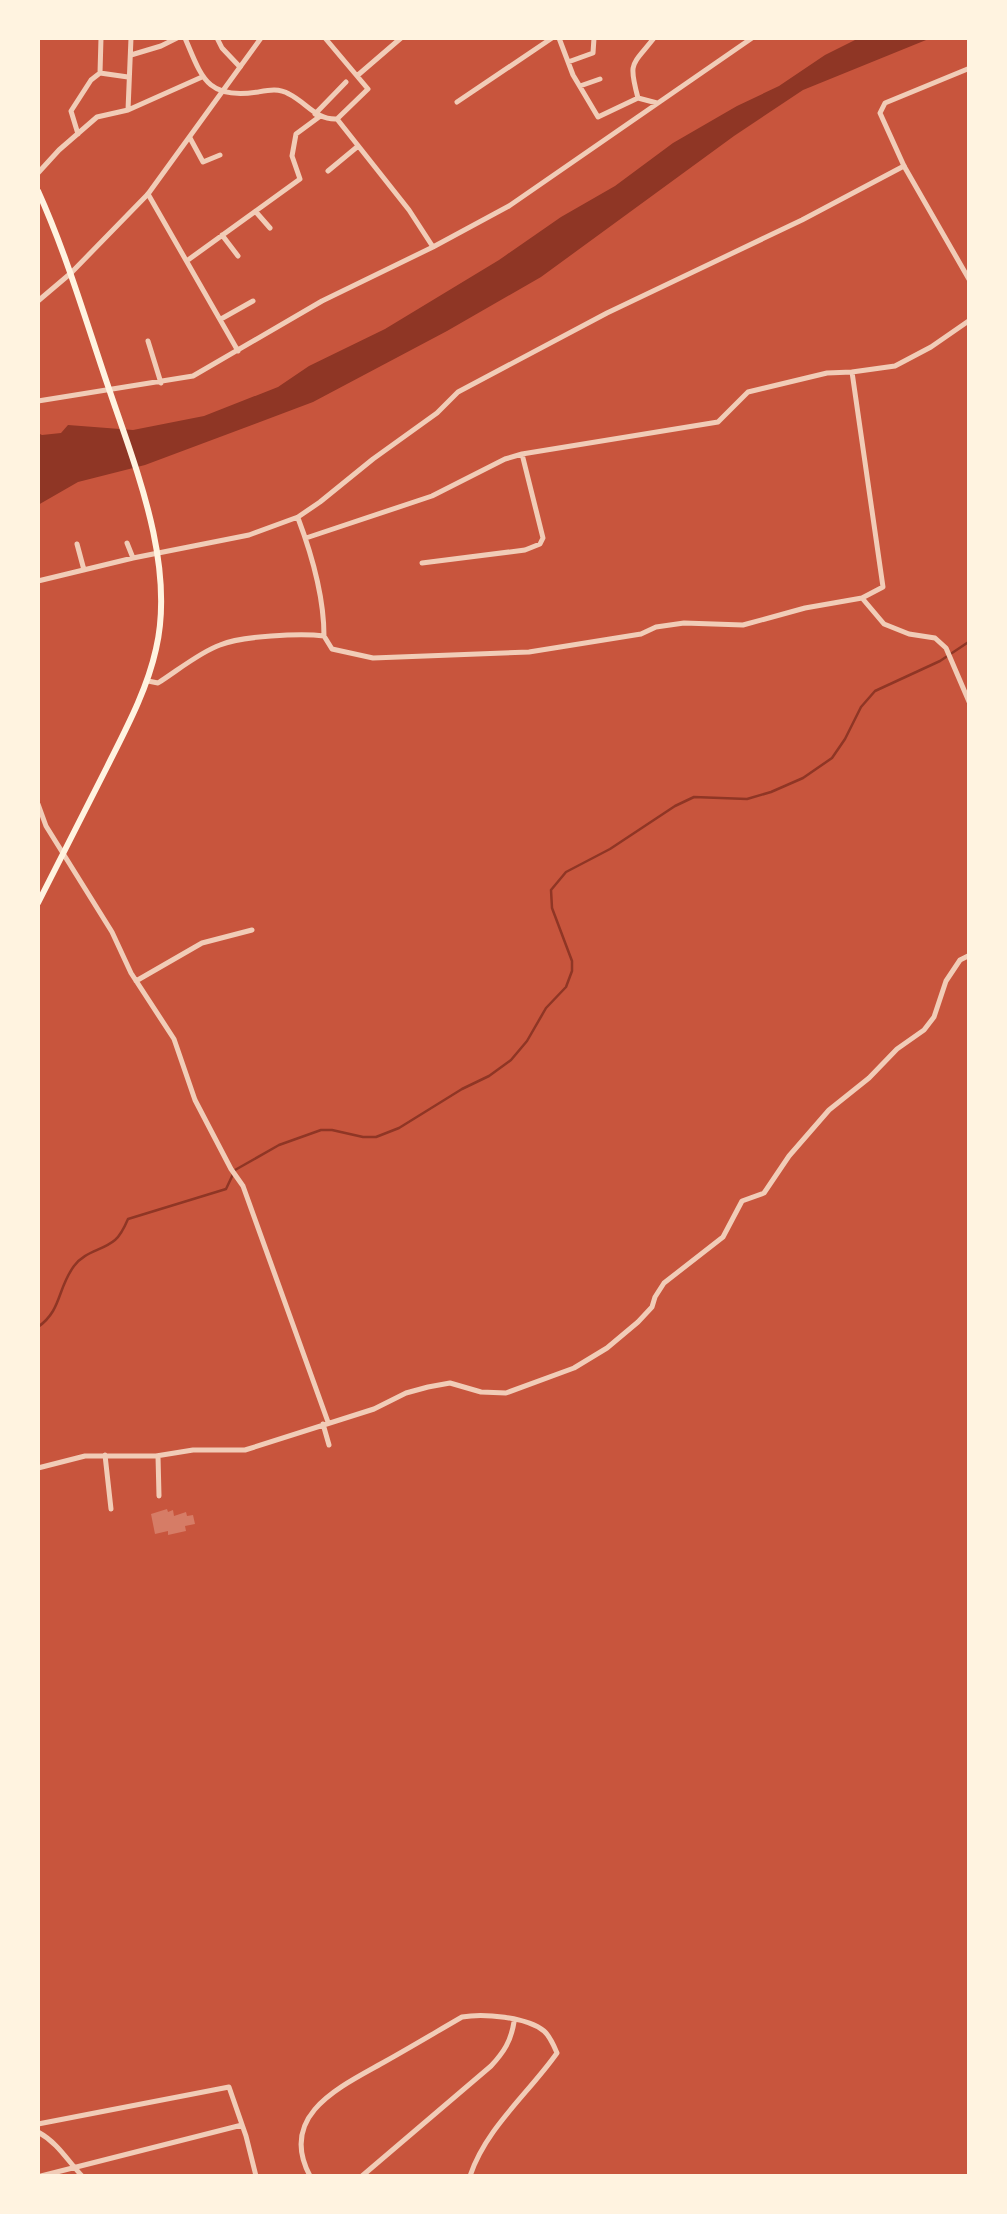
<svg xmlns="http://www.w3.org/2000/svg" width="1007" height="2214" viewBox="0 0 1007 2214" font-family="'Titillium Web',sans-serif">
	<style>
		.water { fill: #8f3625 }
		.lines { fill: none; stroke-linecap: round; stroke-linejoin: round }
		.stream { stroke: #8f3625; stroke-width: 2.5 }
		.building { fill: #d67c66 }
		.minor { stroke: #f1ccb7; stroke-width: 5 }
		.tertiary { stroke: #f1ccb7; stroke-width: 5 }
		.secondary { stroke: #fff3e0; stroke-width: 6 }
	</style>
	<rect width="100%" height="100%" fill="#c8553d"/>
	<path class="water" d="M859,38H931L803,90L734,136L541,277L447,331L313,402L145,465L78,482L38,505V433L42,435L61,433L68,425L133,430L204,416L278,387L309,366L385,329L499,260L561,217L615,186L673,143L737,106L779,86L825,55Z"/>
	<g class="lines">
		<path class="stream" d="M38,1327C62,1310 57,1289 74,1266C85,1251 102,1251 115,1240C121,1235 125,1226 128,1219L226,1189L235,1170L279,1145L321,1130H332L363,1137H376L399,1128L462,1089L489,1076L511,1060L527,1041L546,1008L566,987L572,971V961L552,908L551,890L566,872L610,849L675,806L694,797L747,799L771,792L803,778L832,758L845,739L861,707L875,691L940,661L970,641"/>
	</g>
	<path class="building" d="M167,1509L168,1512L173,1510L174,1516L186,1512L187,1516L193,1515L195,1524L185,1526L186,1531L168,1535V1531L155,1534L151,1514Z"/>
	<g class="lines">
		<path class="minor" d="M185,38C202,78 207,100 258,92C269,90 279,88 289,94C307,103 316,120 337,119L409,210L433,247
			M217,38L222,48L240,67
			M325,38L368,89L337,119
			M559,38L573,75L598,117L638,98
			M654,38C632,66 628,61 638,98L657,103
			M131,55L161,46L177,38
			M568,62L593,53L594,38
			M100,73L101,38
			M358,75L401,38
			M580,86L600,79
			M457,102L552,38
			M128,110L131,38
			M315,114L346,82
			M78,134L71,111L91,80L100,73L128,77
			M190,138L203,162L220,155
			M328,171L357,147
			M38,173L59,150L97,117L128,110L202,77
			M148,194L238,351
			M256,212L270,228
			M222,235L238,256
			M188,260L300,179L292,156L296,134L319,117
			M38,301L71,273
			M221,319L253,301
			M148,341L161,383
			M38,401L193,376L322,301L433,247L509,206L752,38
			M298,518C312,555 324,596 324,636
			M306,538L432,496L505,459L522,454L718,422L748,392L827,373L852,372L895,366L931,347L970,320
			M127,543L133,558
			M77,544L84,570
			M422,563L525,550L540,544L543,538L522,454
			M38,581L133,558L249,535L298,517L320,502L373,459L437,413L458,392L607,313L802,220L904,166
			M862,598L884,624L909,634L935,638L946,648L970,704
			M148,681L158,683C177,671 200,652 220,645C241,636 301,633 324,636L332,649L373,658L529,652L641,634L656,627L684,623L743,625L805,608L862,598L883,587L852,372
			M38,804L46,826L112,932L131,973L174,1039L195,1100L231,1169L243,1186L328,1422
			M136,981L202,943L252,930
			M323,1424L329,1445
			M105,1455L111,1509
			M158,1456L159,1496
			M38,1468L85,1456H156L193,1450H245L374,1409L406,1393L428,1387L450,1383L481,1392L506,1393L574,1368L607,1348L638,1322L652,1307L655,1297L664,1283L723,1237L742,1201L764,1193L789,1156L829,1110L869,1078L897,1049L924,1030L934,1017L946,981L960,960L970,955
			M38,2124L229,2087L246,2136L256,2176
			M38,2132C58,2143 67,2160 82,2176
			M41,2176L242,2125
			M310,2176C277,2114 342,2086 386,2061C411,2047 436,2032 462,2017C483,2013 527,2017 544,2031C550,2036 554,2046 557,2053C528,2094 486,2128 470,2176
			M362,2176L491,2066C504,2052 511,2041 514,2022"/>
		<path class="tertiary" d="M970,68L885,103L880,113L904,166L970,281
			M71,273L148,194L261,38"/>
		<path class="secondary" d="M38,191C66,253 85,318 107,383C134,464 176,563 156,649C147,690 126,729 107,767C84,813 61,858 38,903"/>
	</g>
	<rect width="1007" height="2214" fill="none" stroke="#fff3e0" stroke-width="80"/>
</svg>
